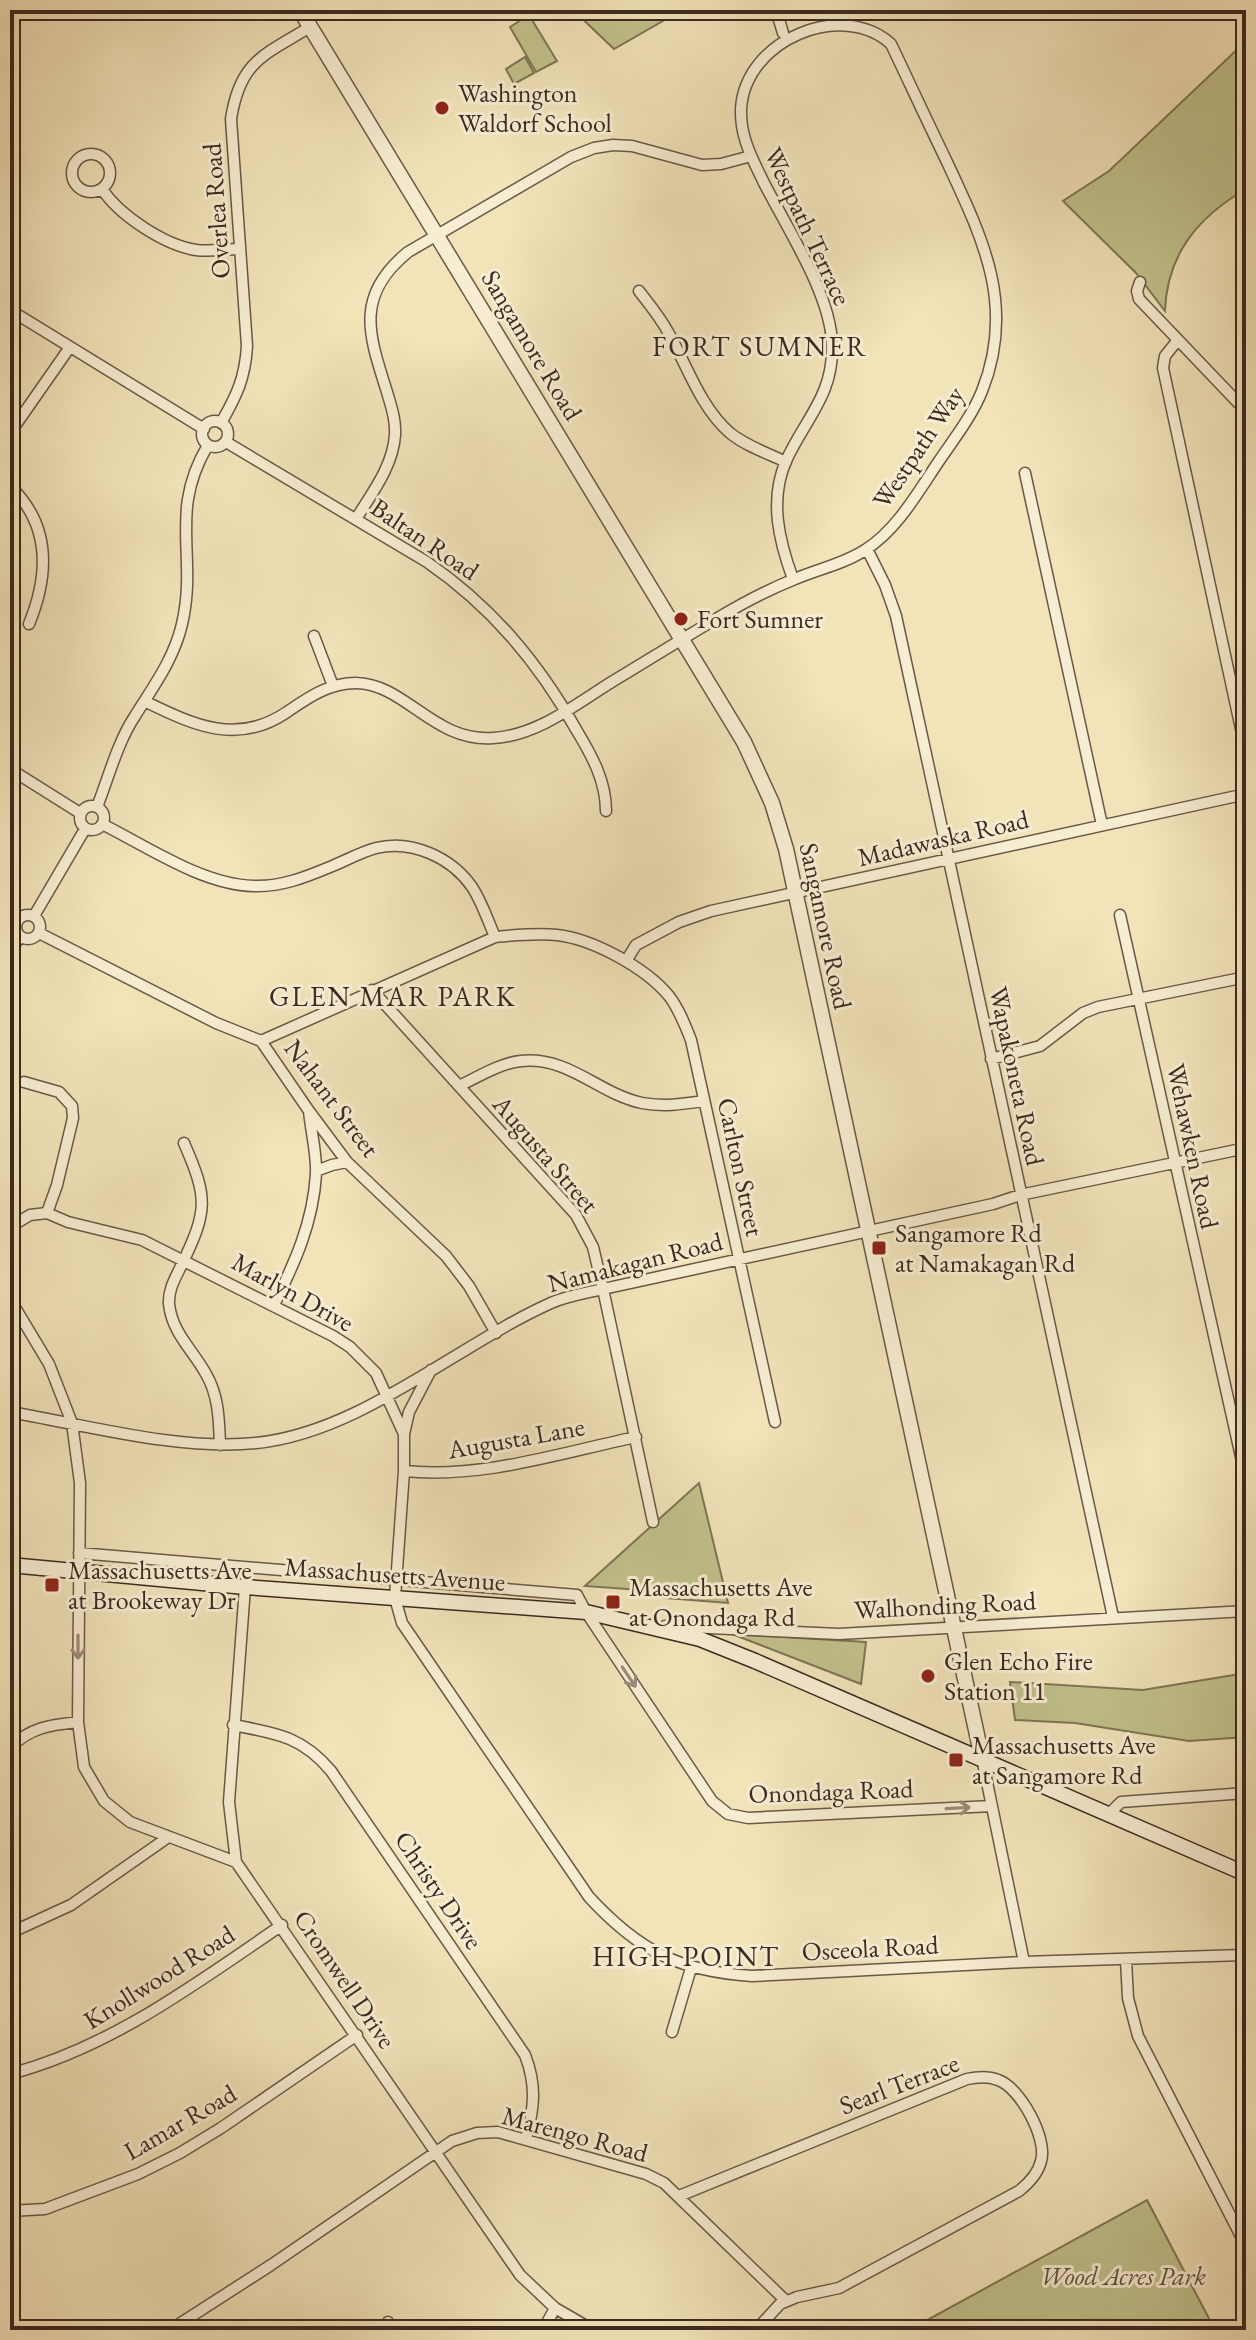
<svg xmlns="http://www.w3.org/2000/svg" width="1256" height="2340" viewBox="0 0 1256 2340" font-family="'EB Garamond',serif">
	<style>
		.green { fill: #c1c18b; stroke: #7e7556; stroke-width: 2 }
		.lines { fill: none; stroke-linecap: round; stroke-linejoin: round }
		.minor-casing { stroke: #6a5847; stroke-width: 13 }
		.tertiary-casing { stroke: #6a5847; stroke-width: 17 }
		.secondary-casing { stroke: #3c2921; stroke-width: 17 }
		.minor { stroke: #f7edd2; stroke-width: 10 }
		.tertiary { stroke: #f7edd2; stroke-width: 14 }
		.secondary { stroke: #f7edd2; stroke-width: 14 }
		.oneway { stroke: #9a8b7a }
		.poi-dot { fill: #8f2418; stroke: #f7edd2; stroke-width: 3 }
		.labels { text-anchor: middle; stroke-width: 6; stroke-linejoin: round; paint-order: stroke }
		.poi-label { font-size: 26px; fill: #3c2921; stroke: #f7edd2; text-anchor: start }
		.street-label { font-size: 26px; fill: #3c2921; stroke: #f7edd2 }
		.park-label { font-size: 26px; font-style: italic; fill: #5d4f3c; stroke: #f7edd2 }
		.neighbourhood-label { font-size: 28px; letter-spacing: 2px; fill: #3c2921; stroke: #f7edd2 }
	</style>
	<rect width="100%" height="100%" fill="#f2e3b9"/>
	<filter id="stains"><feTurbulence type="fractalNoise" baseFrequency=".0025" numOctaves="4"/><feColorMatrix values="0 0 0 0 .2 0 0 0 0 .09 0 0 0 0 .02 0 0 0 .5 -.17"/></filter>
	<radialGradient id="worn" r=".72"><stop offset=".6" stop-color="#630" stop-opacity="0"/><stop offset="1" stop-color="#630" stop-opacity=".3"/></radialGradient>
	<path class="green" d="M573,10H682L614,49Z
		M529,15L557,61L536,72L510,27Z
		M1246,41V189C1198,217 1167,254 1165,311L1136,273L1063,201L1109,171Z
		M525,57L534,73L514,84L506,69Z
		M699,1483L728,1603L665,1598L641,1590L585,1586Z
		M732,1634L866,1642L861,1684Z
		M1246,1673V1737L1189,1741L1075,1723L1015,1720L1010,1682L1143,1690Z
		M1147,2200L1215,2330H909Z"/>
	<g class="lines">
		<g class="minor-casing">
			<path id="minor" d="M776,10L783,33
				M72 173a19 19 0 1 1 38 0a19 19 0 1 1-38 0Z
				M102,189C119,215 164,245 196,250C210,252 226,249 240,249
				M1140,282L1137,291L1139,299L1246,411
				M639,291C649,304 660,317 668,332C687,365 700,407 730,433C746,446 767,453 786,462
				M10,310L204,429
				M1177,341L1165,356L1163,368L1246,752
				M202 434a13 13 0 1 1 26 0a13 13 0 1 1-26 0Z
				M221,423C237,395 245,378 247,346L231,119C240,61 264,55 310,27
				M10,433L70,347
				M226,442L427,562C492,607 538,662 577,731C592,756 606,781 606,811
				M1025,473L1102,825
				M10,486C51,525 49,575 29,624
				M356,519C372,493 393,466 395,435C396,420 391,406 387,392C369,335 354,296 408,252L571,157L594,148L613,145L632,146L702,165L721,164L751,156
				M867,549L885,585L896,616L1113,1617
				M314,636L333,686
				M146,702C194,725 237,746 287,712C309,697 329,683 356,683C406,684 433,742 493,738C536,736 575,705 610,683C645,662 680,640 716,619C741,604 767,590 795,579C818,569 844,564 865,550C897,530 918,492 939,461C954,439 972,416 982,391C1016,306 983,239 947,162C928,123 910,84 891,44C843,0 745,39 741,109C740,137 752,158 764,183C787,228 831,295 832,344C834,395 805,419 786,461C769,500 779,541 793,579
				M10,769L80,813
				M80 818a12 12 0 1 1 24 0a12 12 0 1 1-24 0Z
				M97,807C108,779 118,741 135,716C153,687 174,659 182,624C198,556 168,512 208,445
				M102,824C148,847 203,885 254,886C281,887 306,877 330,867C345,861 361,852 376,848C412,839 452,858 472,887C482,902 488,921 495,937
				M16 927a12 12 0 1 1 24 0a12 12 0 1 1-24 0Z
				M1120,915L1246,1479
				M34,916L85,829
				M39,933L216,1023L261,1041L309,1111L347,1162L446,1256L469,1286L496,1333
				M10,951L20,937
				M626,961L636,945L679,922L711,911L1246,794
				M372,990L576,1215L593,1247L603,1289L653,1522
				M261,1041L495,937C516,935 536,933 557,935C593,939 646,968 669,996C679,1009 685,1025 691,1040L775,1422
				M991,1059L1040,1046L1083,1013L1098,1007L1246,977
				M24,1082L59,1092L72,1106L73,1118L57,1185L47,1213
				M459,1086C478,1077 500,1063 521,1061C569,1056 599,1094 642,1103C663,1107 683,1104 704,1101
				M184,1143C208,1198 208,1210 182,1264C176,1277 168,1289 169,1304C172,1333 193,1350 206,1374C219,1396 219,1421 220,1445
				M316,1171L332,1165L347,1162
				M10,1227L30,1215L47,1213L68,1222L142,1240L333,1336L350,1347L376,1373L404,1434V1471L395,1598L402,1623L589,1897C639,1951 678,1971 752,1976L1024,1962L1243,1955L1246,1953
				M10,1299L49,1364L72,1423L80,1483L78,1722L84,1767L104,1801L130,1822L236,1862
				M274,1305C295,1262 313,1223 316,1174C317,1154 311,1132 309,1111
				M10,1412C86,1425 180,1451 256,1443C360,1433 457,1345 551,1303C567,1296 586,1293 603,1289L993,1204L1020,1195L1246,1148
				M404,1434L409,1412L431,1370
				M404,1471C482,1479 560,1453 636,1437
				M79,1553L577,1595L586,1612L712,1801L728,1814L748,1818L992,1806
				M245,1587L229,1802L236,1862L520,2275L555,2308L593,2330
				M665,1626L839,1634L1246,1611
				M233,1725C275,1733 302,1736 331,1771L525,2055C537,2086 534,2108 526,2139
				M10,1748C30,1727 51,1725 78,1722
				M982,1758L1024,1962
				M1110,1813L1121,1802L1246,1793
				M10,1933L71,1905L167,1838
				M1126,1960L1128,1998L1138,2036L1246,2246
				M672,2032L691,1968
				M10,2074C112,2047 195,1984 282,1925
				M679,2196L967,2079C977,2077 988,2076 998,2080C1020,2087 1048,2139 1041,2161C1038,2174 1029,2183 1019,2191L839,2288L797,2297L780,2304L756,2330
				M10,2211L45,2209L138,2174L180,2153L221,2128L357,2035
				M170,2330L271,2265L452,2141L477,2133L498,2132L646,2174L664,2183L786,2301
				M385,2330L388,2322
				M543,2330L555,2308"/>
		</g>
		<g class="tertiary-casing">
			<path id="tertiary" d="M300,10L744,742L772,803L786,849L982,1758"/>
		</g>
		<g class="secondary-casing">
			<path id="secondary" d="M10,1565L245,1587L586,1612L700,1639L755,1661L1246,1874"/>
		</g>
		<use href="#minor" class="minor"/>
		<use href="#tertiary" class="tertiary"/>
		<use href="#secondary" class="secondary"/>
	</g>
	<defs><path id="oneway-shaft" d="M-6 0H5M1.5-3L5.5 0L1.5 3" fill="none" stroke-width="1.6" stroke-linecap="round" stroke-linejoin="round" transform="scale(2)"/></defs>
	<g class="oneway">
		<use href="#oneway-shaft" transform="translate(78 1647) rotate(90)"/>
		<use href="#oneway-shaft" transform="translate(629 1677) rotate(56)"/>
		<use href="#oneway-shaft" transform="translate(958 1808) rotate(-3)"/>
	</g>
	<g class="poi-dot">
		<circle cx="442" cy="108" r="8"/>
		<circle cx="681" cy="619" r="8"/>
		<rect x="871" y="1240" width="16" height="16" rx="4"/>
		<rect x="44" y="1577" width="16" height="16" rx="4"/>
		<rect x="605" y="1594" width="16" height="16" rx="4"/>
		<circle cx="928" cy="1676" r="8"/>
		<rect x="948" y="1752" width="16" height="16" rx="4"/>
	</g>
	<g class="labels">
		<g class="poi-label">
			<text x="458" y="102">Washington<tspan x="458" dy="30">Waldorf School</tspan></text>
			<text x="697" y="628">Fort Sumner</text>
			<text x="895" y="1242">Sangamore Rd<tspan x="895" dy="30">at Namakagan Rd</tspan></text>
			<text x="68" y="1579">Massachusetts Ave<tspan x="68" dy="30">at Brookeway Dr</tspan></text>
			<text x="629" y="1596">Massachusetts Ave<tspan x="629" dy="30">at Onondaga Rd</tspan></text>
			<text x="944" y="1670">Glen Echo Fire<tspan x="944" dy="30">Station 11</tspan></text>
			<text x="972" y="1754">Massachusetts Ave<tspan x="972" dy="30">at Sangamore Rd</tspan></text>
		</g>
		<g class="street-label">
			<text transform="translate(216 211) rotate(-94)" y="9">Overlea Road</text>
			<text transform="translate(808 226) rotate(65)" y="9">Westpath Terrace</text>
			<text transform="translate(532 345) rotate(59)" y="9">Sangamore Road</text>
			<text transform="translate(918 447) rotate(-56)" y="9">Westpath Way</text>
			<text transform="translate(425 539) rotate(34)" y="9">Baltan Road</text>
			<text transform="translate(943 838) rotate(-13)" y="9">Madawaska Road</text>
			<text transform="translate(826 926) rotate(78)" y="9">Sangamore Road</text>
			<text transform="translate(1017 1076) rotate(78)" y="9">Wapakoneta Road</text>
			<text transform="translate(332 1098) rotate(53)" y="9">Nahant Street</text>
			<text transform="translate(1193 1146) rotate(78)" y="9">Wehawken Road</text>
			<text transform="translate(546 1154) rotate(49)" y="9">Augusta Street</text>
			<text transform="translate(741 1167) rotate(78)" y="9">Carlton Street</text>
			<text transform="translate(635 1262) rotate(-14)" y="9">Namakagan Road</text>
			<text transform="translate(293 1292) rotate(29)" y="9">Marlyn Drive</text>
			<text transform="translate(516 1438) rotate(-10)" y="9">Augusta Lane</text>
			<text transform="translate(395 1574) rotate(4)" y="9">Massachusetts Avenue</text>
			<text transform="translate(945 1605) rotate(-3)" y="9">Walhonding Road</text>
			<text transform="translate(831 1791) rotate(-2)" y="9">Onondaga Road</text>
			<text transform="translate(439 1890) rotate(56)" y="9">Christy Drive</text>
			<text transform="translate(870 1948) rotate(-3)" y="9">Osceola Road</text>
			<text transform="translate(159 1977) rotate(-32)" y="9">Knollwood Road</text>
			<text transform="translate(345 1979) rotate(56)" y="9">Cromwell Drive</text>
			<text transform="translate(899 2084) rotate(-21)" y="9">Searl Terrace</text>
			<text transform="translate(180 2122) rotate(-30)" y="9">Lamar Road</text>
			<text transform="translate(575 2134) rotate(15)" y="9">Marengo Road</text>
		</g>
		<g class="park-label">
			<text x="1123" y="2285">Wood Acres Park</text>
		</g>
		<g class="neighbourhood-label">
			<text x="760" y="356">FORT SUMNER</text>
			<text x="393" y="1006">GLEN MAR PARK</text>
			<text x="686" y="1966">HIGH POINT</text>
		</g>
	</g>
	<rect width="1256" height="2340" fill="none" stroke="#f2e3b9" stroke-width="40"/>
	<rect x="12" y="12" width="1232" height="2316" fill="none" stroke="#3c2921" stroke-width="4"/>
	<rect x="20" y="20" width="1216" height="2300" fill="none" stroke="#3c2921" stroke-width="2"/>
	<rect width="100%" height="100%" filter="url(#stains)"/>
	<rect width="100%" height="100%" fill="url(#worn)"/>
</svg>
